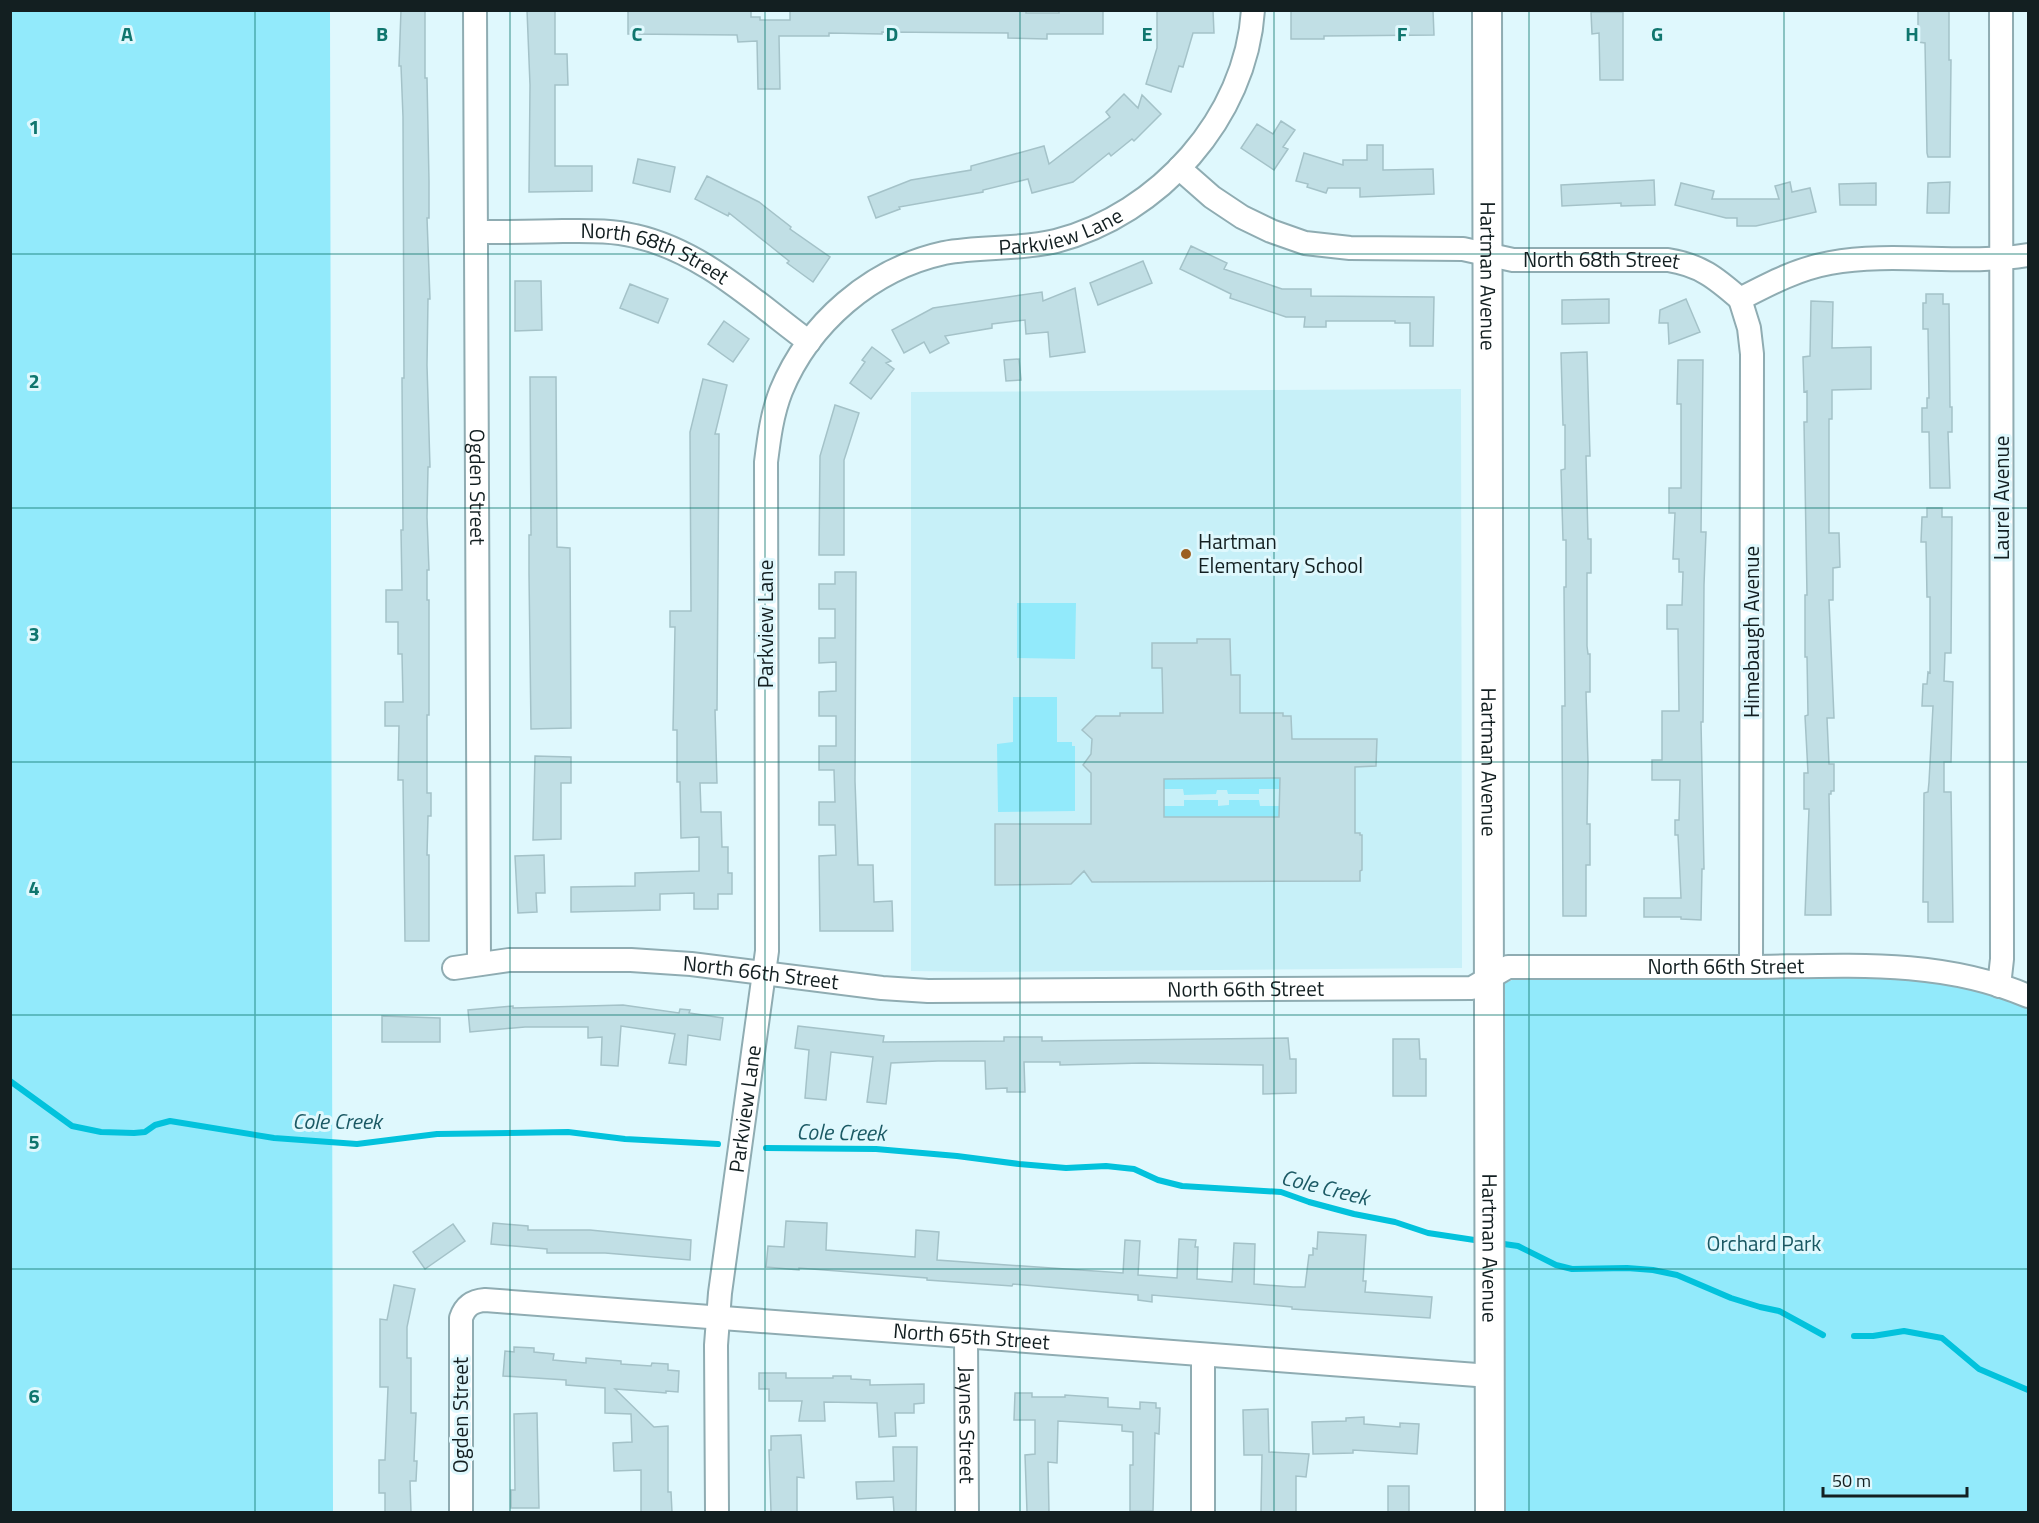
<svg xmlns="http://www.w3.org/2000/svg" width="2039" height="1523" viewBox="0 0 2039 1523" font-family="'Titillium Web',sans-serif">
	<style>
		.built { fill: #c7f0f8 }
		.green { fill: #92eafb }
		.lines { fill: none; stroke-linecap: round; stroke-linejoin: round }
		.stream { stroke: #02c2dc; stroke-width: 6 }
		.building { fill: #c1dfe5; stroke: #a4c2c8; stroke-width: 1.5; fill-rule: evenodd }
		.minor-casing { stroke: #8facb2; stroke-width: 26 }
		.major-casing { stroke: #8facb2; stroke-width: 32 }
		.minor { stroke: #fff; stroke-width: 22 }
		.major { stroke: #fff; stroke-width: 28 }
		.grid { fill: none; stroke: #0f766e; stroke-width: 1.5; stroke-opacity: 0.55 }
		.poi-dot { fill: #9c6023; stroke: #dff8fd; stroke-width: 2 }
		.labels { text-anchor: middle; stroke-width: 6; stroke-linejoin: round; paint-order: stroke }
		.street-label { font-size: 21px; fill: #131f21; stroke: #dff8fd }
		.poi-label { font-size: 21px; fill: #131f21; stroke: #dff8fd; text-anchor: start }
		.park-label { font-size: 21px; fill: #195762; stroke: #dff8fd }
		.water-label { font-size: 22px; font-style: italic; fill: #1c5a65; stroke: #dff8fd }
		.grid-label { font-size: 20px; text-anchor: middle; font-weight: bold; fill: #0f766e; stroke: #dff8fd; stroke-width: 6; stroke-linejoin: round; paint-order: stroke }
	</style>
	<rect width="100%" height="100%" fill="#dff8fd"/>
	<path class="built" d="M1461,389L1462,968L980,972L911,971V392Z"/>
	<path class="green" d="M10,11H330L333,1512H11Z
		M1017,603H1076L1075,659L1017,658Z
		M1013,697H1057V742H1072V746H1075V811L998,812L997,744L1013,742Z
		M1280,778V789H1259V794H1228L1227,790H1217L1216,794L1184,795L1183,789H1164V779Z
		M1184,800H1218V806L1229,805V800H1259L1260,806H1280V817H1164V806H1184Z
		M1854,975L1936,980L2028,1004V1512H1500L1503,984L1519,977Z"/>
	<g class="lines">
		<path class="stream" d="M10,1081L72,1126L101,1132L134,1133L145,1132L155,1125L170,1121L274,1138L357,1144L437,1134L568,1132L625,1139L718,1144
			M766,1148L876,1149L957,1156L1019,1164L1066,1168L1106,1166L1134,1169L1158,1180L1182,1186L1281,1192L1309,1202L1354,1214L1395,1222L1428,1233L1481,1241
			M1497,1243L1518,1246L1556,1265L1572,1269L1627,1268L1653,1270L1677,1275L1731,1298L1760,1307L1779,1311L1823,1335
			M1854,1336H1873L1904,1331L1942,1338L1979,1369L2028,1390"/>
	</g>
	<path class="building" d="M401,10H425V78H427L429,181V218H427L430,299H428L427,365L430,467H428L427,517L429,570H427V600H429V715H427V793H431V816H428L427,855H429V941H405L403,780H398L399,726H385V702H403L402,654H398V622H386V590H402L401,530H403L402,378H404L403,117L401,66H399Z
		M527,10H555V54H567L568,85H555V166H592V191L529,192L530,85Z
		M751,10V17H760V20H790V10H1026V13H1059V10H1103V34H1047V39L1008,38V33L882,32V34L829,33V36H779L780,89H758L757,41L738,42L737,35L628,34V11Z
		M1157,10H1213L1214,33H1193L1183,67L1179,66L1171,92L1146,84L1157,48Z
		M1291,10H1433L1434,35L1324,36V39H1291Z
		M1918,10H1949V60H1951L1950,157H1928L1927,153L1925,43L1918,42Z
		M1591,12H1623V80H1600L1599,33L1592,34Z
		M1124,94L1138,108L1142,95L1161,114L1134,141L1132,139L1111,156L1109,153L1073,182L1032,193L1028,179L983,190V192L899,207L900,209L876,218L868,197L911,180L971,170V166L1044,146L1049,164L1110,117L1106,112Z
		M1281,121L1295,130L1283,147L1288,149L1274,170L1241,148L1257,124L1273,134Z
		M1367,145H1383V170L1433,169L1434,194L1360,197V188H1328L1326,193L1307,187L1308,184L1296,181L1304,153L1343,165V160H1367Z
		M638,159L675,167L670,192L633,183Z
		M707,176L759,202L791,227L790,229L830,257L813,282L787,263L789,261L729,213L728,216L695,199Z
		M1654,180L1655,205L1621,206V203L1562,206L1561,185Z
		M1790,182L1792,192L1810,188L1816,212L1756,226H1737V218H1726L1675,205L1681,183L1714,191L1712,199H1779L1775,186Z
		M1950,182L1949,213H1927L1928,183Z
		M1876,183V205H1840L1839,184Z
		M1191,246L1227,263L1224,269L1282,289H1311V296L1434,297L1433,346H1410V323H1395V321H1326V327H1304L1305,317H1286L1230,298L1231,294L1180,269Z
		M1143,261L1152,283L1098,305L1090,283Z
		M515,281H541L542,330L515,331Z
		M630,284L668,299L658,323L620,308Z
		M1075,288L1085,352L1050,357L1048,332L1026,334L1025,320L992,324V328L945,336L949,343L930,353L924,342L904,353L892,330L933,308L1042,292L1043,301Z
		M1926,294H1943V304H1949L1950,407H1952V432H1948L1950,488H1930L1929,432H1922V408H1927V398H1929L1928,329H1923V303H1926Z
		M1609,299V323L1562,324V300Z
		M1686,299L1700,332L1669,344L1668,323H1659L1660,310Z
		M1811,301L1833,302L1832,348L1871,347V389L1832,390V419H1829V533H1839L1840,567L1833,568V600H1829L1834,718H1827L1829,764H1834V791H1831V794H1829L1831,915H1805L1809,809H1804V773H1808L1805,716L1808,715L1807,657H1805V595H1807L1804,422H1807V391L1804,392L1803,357L1810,356Z
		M724,321L749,339L733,362L708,344Z
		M872,347L891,361L886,363L894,369L871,399L850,383L865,362L862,360Z
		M1587,352L1590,456H1586L1588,539H1591V573H1587V646L1588,654H1590V692H1586L1588,763L1587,824H1590V865H1586V916H1563L1562,706H1565L1564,587H1566V540H1563L1561,470L1565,469V425H1563L1561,353Z
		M1019,359L1021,380L1006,381L1004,360Z
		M1678,360H1703L1701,532H1706L1704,585L1703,722H1701L1704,869H1702L1701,920L1681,919V917H1644V898H1681L1678,835H1675V820H1679L1680,780H1652V760H1662V711H1679L1678,629H1667V605H1682L1683,572H1679V559H1673L1675,513H1669V488H1681V404H1677Z
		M530,377H556L557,547L570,548L571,728L531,729L529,574V535H531Z
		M703,379L727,385L715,434H719L717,710H715L717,783H700L701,812H721L722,847H728V873H732V894H718V909H694V893L660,894V910L571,912V887L635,886V873L699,871V837L681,838L680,782H677V730H673L675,627H670V611H691L690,432Z
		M835,405L859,413L844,460V555H819L820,456Z
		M1927,508H1942V517H1952L1951,653H1945L1944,681L1953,682L1951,762H1944V792H1951L1953,922H1928V902H1923L1924,793L1928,792L1929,782L1933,706H1922L1923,684H1927L1928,672L1930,673V597H1927L1926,542H1921L1922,517H1927Z
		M835,572H856L855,781L858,865H873L874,902L892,901L893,931H820L819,856L836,855L835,825H819V802H835L834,770H819V746H836V716H819V692L836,691V662L819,663V638H835V609H819V584H835Z
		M1197,639H1230L1231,675H1240V713H1283V716H1291L1292,739H1377L1376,766L1355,767V833H1360V835H1362V870L1360,871V881L1092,882L1084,871L1071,884L995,885V824H1091V773L1083,765L1091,754L1092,739L1082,730L1096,716H1120V713H1163L1162,668H1152V643H1197ZM1280,778L1279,817H1164V779Z
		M535,756L571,757V783H561V839L533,840Z
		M544,855L545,893H536L537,912L518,913L515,856Z
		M623,1005L679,1013L680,1009L690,1010L689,1013L723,1018L720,1040L688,1035L686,1065L669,1063L675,1034L621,1026L618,1066L601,1065L602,1037L588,1038V1027H525L470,1032L468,1010L513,1006V1008Z
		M382,1016L440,1018V1042H382Z
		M798,1026L884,1036L883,1042L1004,1041V1037H1042V1041L1288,1038L1290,1059H1296V1093L1263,1094V1065L1143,1063L1060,1065V1062H1024L1025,1092H1007V1088L986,1089L985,1061H938L891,1063L886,1104L867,1102L873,1057L831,1052L826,1100L805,1098L809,1050L795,1048Z
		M1393,1039H1419L1420,1059H1426V1096H1393Z
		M786,1221L827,1223L826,1250L915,1257L916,1230L939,1232L937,1260L1123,1273L1125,1240L1140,1241L1138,1275L1177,1278L1179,1239L1196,1240L1195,1247H1198L1197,1279L1232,1282L1234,1243L1255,1244L1254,1284L1293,1287H1305L1309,1255H1313V1248L1317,1249L1318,1232L1366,1235L1363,1281H1366L1365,1292L1432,1297L1430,1318L1292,1309V1307L1152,1295V1302L1138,1300V1295L1013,1284L1012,1286L927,1280V1278L799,1268V1270L766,1267L768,1246L784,1247Z
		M493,1223L528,1226V1230H590L691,1240L690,1260L605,1253H547V1249L491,1244Z
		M453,1224L465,1241L425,1269L413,1252Z
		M394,1285L415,1289L407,1327V1358H411V1413H416L414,1461H417L416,1481H410L411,1512H385V1493H379V1460H385L388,1387H380V1319L387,1320Z
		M514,1347L534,1348V1352L554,1354L553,1360L586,1363V1358L621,1361V1364L651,1366L652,1363L668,1364V1370L679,1371L678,1392L666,1391V1393L615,1389L654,1427L668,1426V1492H671L672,1512H641V1470L614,1471L613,1443L632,1442L631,1414L605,1413V1388L566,1385V1380L503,1376L505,1351L514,1352Z
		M759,1373H786V1378H833V1376H851V1379L870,1380V1385L924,1384V1403L914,1404V1413H895L896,1436L879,1437L877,1403L824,1402L825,1421H799L802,1401H769V1389H759Z
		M1015,1393H1032V1397H1065V1395L1108,1398V1407L1140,1409V1402L1156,1403V1408H1160L1159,1434L1155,1433L1153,1511H1130V1465H1133V1432L1122,1431V1425L1058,1421L1057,1463L1048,1462L1049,1512H1027L1025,1455L1035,1454V1420H1014Z
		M1268,1409L1269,1452L1309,1454L1306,1477L1296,1476V1512H1261L1262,1455H1244L1243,1410Z
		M537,1413L539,1508H511V1490H515L514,1414Z
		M1364,1417V1424L1400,1427V1423L1419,1424L1417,1454L1353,1450V1453L1313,1454L1312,1422L1346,1421V1418Z
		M801,1435L804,1478L797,1477V1512H771L769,1450H771V1436Z
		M893,1447H917L916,1512H894L893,1497L857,1499L856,1482L894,1481Z
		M1388,1486H1409V1512H1388Z"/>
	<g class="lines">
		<g class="minor-casing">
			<g id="minor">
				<path id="s1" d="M475,10L479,964"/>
				<path id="s2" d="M1179,168L1212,197L1242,217L1271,231L1305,243L1350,248L1463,249L1513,260H1668C1700,265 1716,278 1740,299"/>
				<path id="s3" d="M476,232C505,232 534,232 563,231C587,231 611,230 635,236C702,251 755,302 809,342"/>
				<path d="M1740,299L1749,328L1752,354L1751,967"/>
				<path d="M1740,299C1769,284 1797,269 1830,263C1894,251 1963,266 2028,255"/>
				<path id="s4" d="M454,968L509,960H631L691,964L882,988L928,991L1472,988L1508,967C1589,967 1669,967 1750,967C1844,966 1940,958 2028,996"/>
				<path d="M1999,986L2002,959L2001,10"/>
				<path id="s5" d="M966,1337L967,1512"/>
				<path d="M1203,1355V1512"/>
				<path id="s6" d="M461,1512V1318C465,1306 472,1301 485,1300L1490,1376"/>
				<path id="s7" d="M717,1512L716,1345L720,1293L767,951L766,462C769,438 772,414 781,391C809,323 871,269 944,253C981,246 1019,250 1056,241C1159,214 1246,118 1253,10"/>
			</g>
		</g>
		<g class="major-casing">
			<g id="major">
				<path id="s8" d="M1487,10L1490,1512"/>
			</g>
		</g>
		<use href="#minor" class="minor"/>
		<use href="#major" class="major"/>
	</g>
	<path class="grid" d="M255,10V1512M510,10V1512M765,10V1512M1020,10V1512M1274,10V1512M1529,10V1512M1784,10V1512M10,254H2028M10,508H2028M10,762H2028M10,1015H2028M10,1269H2028"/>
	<circle class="poi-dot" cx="1186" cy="554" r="6"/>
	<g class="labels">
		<g class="street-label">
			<text dy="7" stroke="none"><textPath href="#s7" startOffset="1467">Parkview Lane</textPath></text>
			<text dy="7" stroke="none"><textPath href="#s3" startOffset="183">North 68th Street</textPath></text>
			<text dy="7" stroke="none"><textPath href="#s2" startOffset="446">North 68th Street</textPath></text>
			<text dy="7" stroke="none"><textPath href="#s8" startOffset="266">Hartman Avenue</textPath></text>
			<text dy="7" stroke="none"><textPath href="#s1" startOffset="477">Ogden Street</textPath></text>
			<text transform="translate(2002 498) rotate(-90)" y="7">Laurel Avenue</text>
			<text transform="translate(766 624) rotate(-90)" y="7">Parkview Lane</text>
			<text transform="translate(1752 632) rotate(-90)" y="7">Himebaugh Avenue</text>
			<text dy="7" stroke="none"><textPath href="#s8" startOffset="752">Hartman Avenue</textPath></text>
			<text dy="7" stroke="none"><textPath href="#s4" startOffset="1280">North 66th Street</textPath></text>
			<text dy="7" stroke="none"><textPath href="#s4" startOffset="308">North 66th Street</textPath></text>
			<text dy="7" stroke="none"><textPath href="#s4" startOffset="794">North 66th Street</textPath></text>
			<text dy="7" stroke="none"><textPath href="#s7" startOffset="405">Parkview Lane</textPath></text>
			<text dy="7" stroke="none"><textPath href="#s8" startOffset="1238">Hartman Avenue</textPath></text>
			<text dy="7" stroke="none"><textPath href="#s6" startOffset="714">North 65th Street</textPath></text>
			<text transform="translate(461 1415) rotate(-90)" y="7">Ogden Street</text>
			<text dy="7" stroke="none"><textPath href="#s5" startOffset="88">Jaynes Street</textPath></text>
		</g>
		<g class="poi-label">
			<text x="1198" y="549">Hartman<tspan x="1198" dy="24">Elementary School</tspan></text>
		</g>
		<g class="park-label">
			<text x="1764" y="1251">Orchard Park</text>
		</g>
		<g class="water-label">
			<text x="337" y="1129">Cole Creek</text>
			<text transform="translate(841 1132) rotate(1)" y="8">Cole Creek</text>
			<text transform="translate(1325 1187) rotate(14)" y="8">Cole Creek</text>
		</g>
	</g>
	<g class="grid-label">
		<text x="127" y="41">A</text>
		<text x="382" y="41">B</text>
		<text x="637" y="41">C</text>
		<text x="892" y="41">D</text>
		<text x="1147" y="41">E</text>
		<text x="1402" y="41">F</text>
		<text x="1657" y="41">G</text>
		<text x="1912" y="41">H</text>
		<text x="34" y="134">1</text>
		<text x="34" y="388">2</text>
		<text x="34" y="641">3</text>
		<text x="34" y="895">4</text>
		<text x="34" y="1149">5</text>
		<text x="34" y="1403">6</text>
	</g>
	<rect width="2039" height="1523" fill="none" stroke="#131f21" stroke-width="24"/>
	<path d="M1823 1487v9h144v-9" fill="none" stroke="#131f21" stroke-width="3"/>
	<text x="1832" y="1487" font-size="18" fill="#131f21" stroke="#dff8fd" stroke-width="4.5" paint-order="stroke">50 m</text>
</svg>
